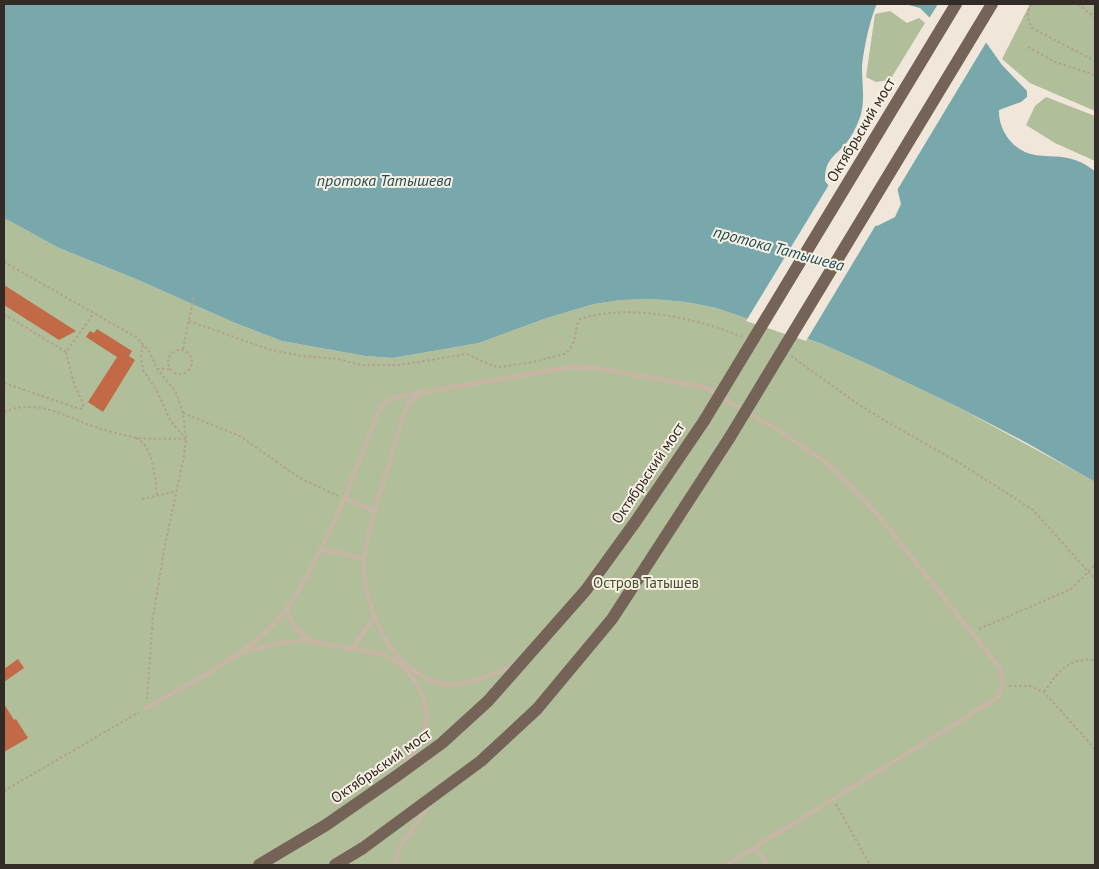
<svg xmlns="http://www.w3.org/2000/svg" width="1099" height="869" viewBox="0 0 1099 869" font-family="'PT Sans',sans-serif">
	<style>
		.green { fill: #b0be99 }
		.water { fill: #79a8ac }
		.pier { fill: #f0e6d9 }
		.building { fill: #c26945 }
		.lines { fill: none; stroke-linecap: round; stroke-linejoin: round }
		.path { stroke: #b3a08f; stroke-width: 2; stroke-dasharray: 2.5 2.5; stroke-linecap: butt }
		.lane { stroke: #c7b6a5; stroke-width: 4.5 }
		.primary { stroke: #756358; stroke-width: 12 }
		.primary-bridge { stroke: #756358; stroke-width: 12 }
		.labels { text-anchor: middle; stroke-width: 4; stroke-linejoin: round; paint-order: stroke }
		.street-label { font-size: 15px; fill: #332b26; stroke: #f8f0e4 }
		.park-label { font-size: 15px; fill: #41512b; stroke: #f8f0e4 }
		.water-label { font-size: 16px; font-style: italic; fill: #1d4d53; stroke: #f8f0e4 }
	</style>
	<rect width="100%" height="100%" fill="#f0e6d9"/>
	<path class="green" d="M1030,4H1095V111L1030,83L1002,59Z
		M890,11L907,23L919,18L925,23L890,80L876,82L866,77L875,14Z
		M1046,97L1095,116V161L1055,143L1026,125L1035,106Z
		M4,218L59,248L136,279L235,323L282,341L365,356L393,358L479,343L547,318L594,304L621,300L652,299L686,302L716,308L820,343L872,366L956,406L1081,474L1095,482V865H4Z"/>
	<path class="water" d="M4,4H877C870,18 863,52 862,68C862,84 865,98 861,114C858,125 850,140 842,148C830,159 825,163 825,181L854,218L877,226L895,217L901,204L895,179L957,65L948,36L920,8L905,4H959L1002,65L1027,91V97L1021,102L999,110C998,131 1014,152 1035,155C1048,157 1062,155 1075,160C1082,162 1089,167 1095,171V482L1027,443L956,406L872,366L820,343L716,308L686,302L652,299L621,300L594,304L547,318L479,343L393,358L365,356L282,341L235,323L136,279L59,248L4,218Z"/>
	<path class="pier" d="M938,4H962L987,41L896,192L892,179L954,65L946,37L928,20Z
		M830,183L856,216L877,223L806,341L746,321Z"/>
	<path class="building" d="M4,285L76,331L59,340L4,305Z
		M97,329L132,351L129,356L135,360L103,412L88,402L117,357L86,337L90,331L94,333Z
		M18,659L24,668L4,682V669Z
		M4,704L14,720L16,719L28,738L4,752Z"/>
	<g class="lines">
		<path class="path" d="M1032,4C1026,13 1027,19 1032,28L1095,61
			M1078,4L1095,18
			M1028,47L1055,62L1095,75
			M4,262L136,337L149,351L157,369L176,392L183,413L186,439L184,456L165,545L153,617L147,699
			M4,314L66,352
			M189,321L271,350L302,356L338,359L361,365H399L467,354L493,366L500,367L533,362L564,354L569,350L574,342L577,325L580,319C629,303 696,318 743,337
			M143,345L141,357L143,370L157,391L170,420L186,439
			M183,349L194,295
			M168 362a12 12 0 1 1 24 0a12 12 0 1 1-24 0Z
			M791,356L855,402L887,422L963,465L1033,510L1095,579
			M157,369H170
			M4,383L80,409L83,408V403L74,384L66,352L94,313
			M4,412C36,398 65,416 95,427C107,431 120,434 132,437C149,440 168,438 185,439
			M183,413L240,436L298,477L338,496
			M136,438C154,447 155,478 157,496
			M142,499L177,491
			M979,629L1071,589L1095,565
			M1009,686H1030L1044,692L1095,749
			M1044,692C1058,672 1068,657 1095,660
			M4,791L139,712
			M836,804L870,865"/>
		<path class="lane" d="M423,392L409,403L402,419C394,447 386,475 377,503C372,521 366,540 364,559C362,583 374,622 387,642C397,659 425,683 444,684C468,687 491,674 513,666
			M345,499L375,511
			M322,549L364,559
			M289,608L288,612L294,628L311,640
			M352,649L375,616
			M241,652L275,644L304,640L382,654C410,665 433,699 425,729C422,742 411,755 404,766
			M146,708C188,684 235,662 270,628C285,614 295,596 305,579C336,526 356,469 378,412L386,401L395,397L572,367L595,368L704,387L778,430L825,462L851,486L883,521L999,667L1002,676L1003,683L997,698L726,865
			M755,847L767,865
			M395,865L400,847L430,804"/>
		<path class="primary" d="M259,865L326,825L398,775L442,743L488,701L586,590L636,521L704,421
			M335,865L363,848L481,761L537,709L612,619L730,437"/>
		<path class="primary-bridge" d="M704,421L956,4
			M730,437L992,4"/>
	</g>
	<g class="labels">
		<g class="street-label">
			<text transform="translate(861 130) rotate(-59)" y="5">Октябрьский мост</text>
			<text transform="translate(648 473) rotate(-56)" y="5">Октябрьский мост</text>
			<text transform="translate(381 766) rotate(-35)" y="5">Октябрьский мост</text>
		</g>
		<g class="park-label">
			<text x="646" y="588">Остров Татышев</text>
		</g>
		<g class="water-label">
			<text x="384" y="186">протока Татышева</text>
			<text transform="translate(779 248) rotate(15)" y="6">протока Татышева</text>
		</g>
	</g>
	<rect width="1099" height="869" fill="none" stroke="#332b26" stroke-width="10"/>
</svg>
